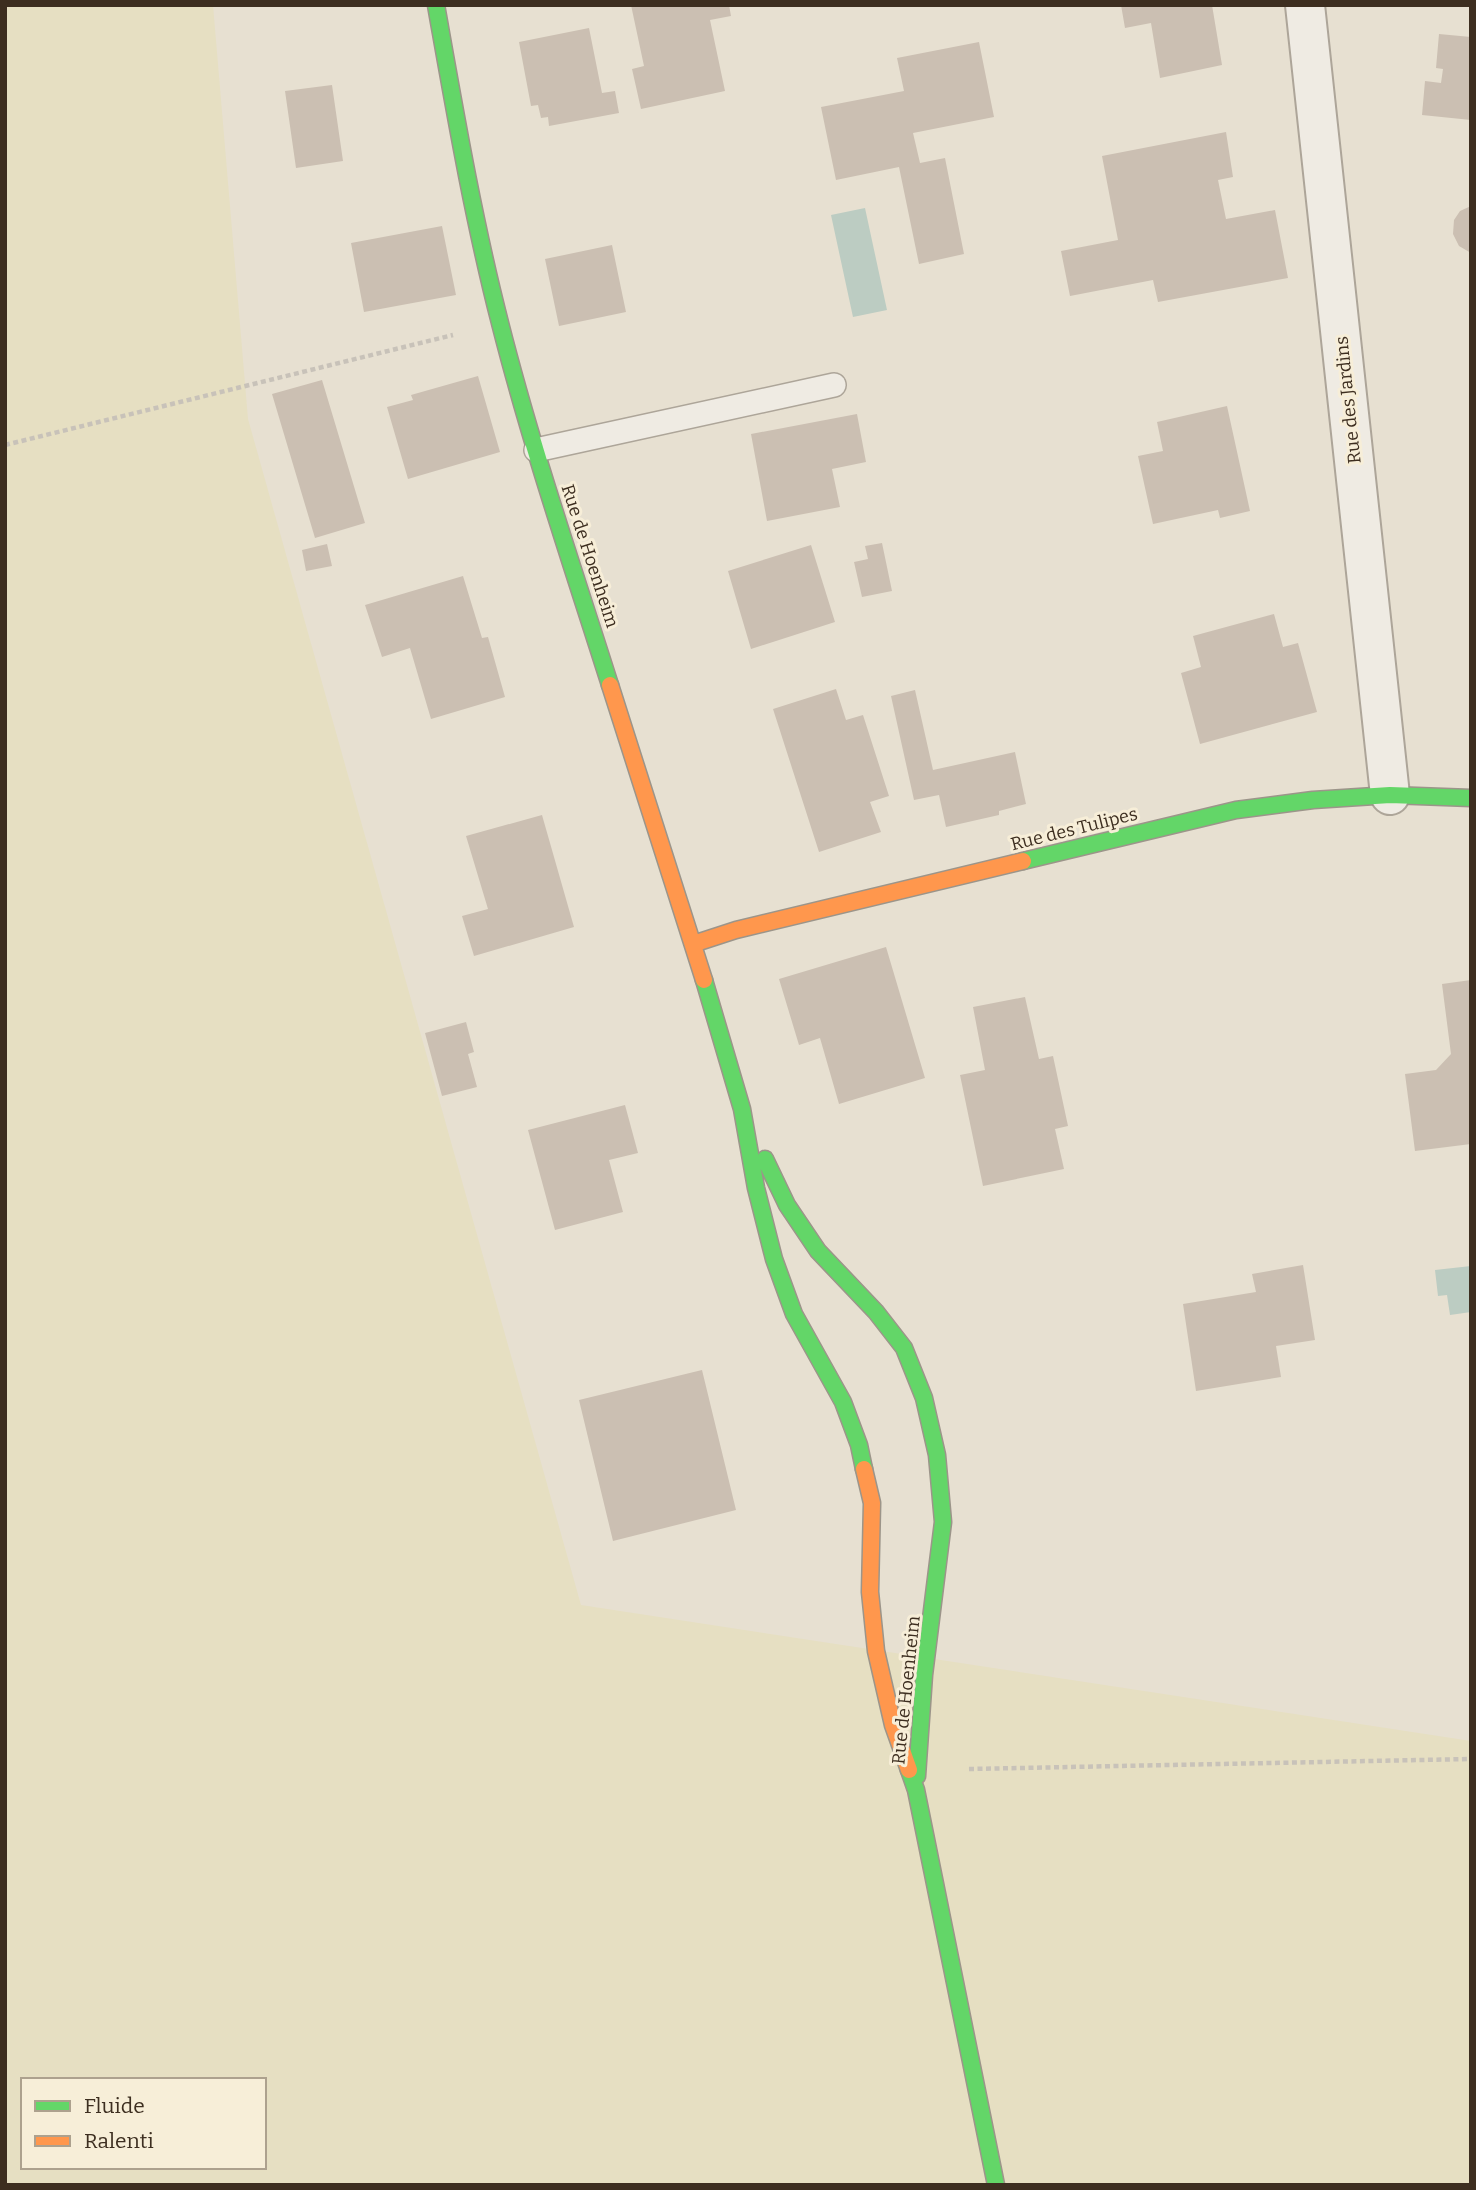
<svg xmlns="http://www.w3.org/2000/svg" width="1476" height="2190" viewBox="0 0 1476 2190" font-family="Bitter,serif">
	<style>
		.farmland { fill: #e6dfc2; fill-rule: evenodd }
		.water { fill: #bcccc2 }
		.building { fill: #cbbfb2 }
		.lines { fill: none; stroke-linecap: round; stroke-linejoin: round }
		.lane-casing { stroke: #ada599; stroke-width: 26 }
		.street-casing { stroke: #ada599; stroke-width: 42 }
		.fast-casing { stroke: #9c958a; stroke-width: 19 }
		.slow-casing { stroke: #9c958a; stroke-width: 19 }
		.path { stroke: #c8c2b9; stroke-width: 4.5; stroke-dasharray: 5 3.5; stroke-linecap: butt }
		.lane { stroke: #efebe3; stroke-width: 23 }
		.street { stroke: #efebe3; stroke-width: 38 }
		.fast { stroke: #63d668; stroke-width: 16 }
		.slow { stroke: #ff974d; stroke-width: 16 }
		.labels { text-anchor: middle; stroke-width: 6; stroke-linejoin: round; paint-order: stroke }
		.street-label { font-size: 18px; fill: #3d2e20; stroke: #f7eed8 }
	</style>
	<rect width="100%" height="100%" fill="#e7e0d1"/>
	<path class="farmland" d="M5,5H213L248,419L581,1605L1471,1741V2185H5ZM23,2080H264V2167H23Z"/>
	<path class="water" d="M865,208L887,310L853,317L831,215Z
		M1471,1266V1312L1450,1315L1447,1295L1438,1296L1435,1270Z"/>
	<path class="building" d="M631,5H729L731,16L710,20L725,91L641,109L632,69L644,66Z
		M1121,5H1212L1222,65L1160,78L1151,23L1125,28Z
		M589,28L602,93L615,91L619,113L549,126L548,117L541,118L538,105L531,106L519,42Z
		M1439,34L1471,37V120L1422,115L1425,81L1441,83L1443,69L1436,68Z
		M979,42L994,117L913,133L920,163L945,158L964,254L919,264L899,167L836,180L821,107L904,91L897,58Z
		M332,85L343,161L296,168L285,91Z
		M1226,132L1233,177L1218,180L1226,219L1275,210L1288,278L1158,302L1153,280L1070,296L1061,251L1118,240L1102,156Z
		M1471,206V253L1459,246L1453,234L1454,220L1460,211Z
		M442,226L456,295L364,312L351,243Z
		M612,245L626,312L559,326L545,259Z
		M478,376L500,452L408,479L387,407L413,400L411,395Z
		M322,380L365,523L315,538L272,394Z
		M1227,406L1250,511L1220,518L1218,510L1153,524L1138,456L1163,451L1157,422Z
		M857,414L866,462L832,469L840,507L767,521L751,434Z
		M882,543L892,591L862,597L854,562L868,559L865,546Z
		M327,544L332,566L306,571L302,550Z
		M811,545L835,622L751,649L728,571Z
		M463,576L482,638L488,637L505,697L431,719L410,648L382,657L365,605Z
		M1274,614L1283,647L1298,643L1317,712L1200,744L1181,673L1201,667L1193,636Z
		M836,689L846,720L863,715L889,796L870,802L881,832L819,852L773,709Z
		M915,690L933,770L1015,752L1026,804L999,811V815L946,827L939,795L914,800L891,696Z
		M542,815L574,927L474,956L462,916L488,909L466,836Z
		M886,947L925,1078L839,1104L820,1038L799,1045L779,979Z
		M1471,980V1144L1415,1151L1405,1074L1436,1070L1451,1054L1442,984Z
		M1025,997L1039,1059L1053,1056L1068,1126L1055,1129L1064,1169L983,1186L960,1075L985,1070L973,1007Z
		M466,1022L474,1052L468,1054L477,1087L442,1096L425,1033Z
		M625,1105L638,1153L609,1160L623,1212L555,1230L528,1130Z
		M1303,1265L1315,1340L1276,1346L1281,1377L1196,1391L1183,1304L1256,1292L1252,1274Z
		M702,1370L736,1510L613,1541L579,1400Z"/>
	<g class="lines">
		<g class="lane-casing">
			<path id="lane" d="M536,450L834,385"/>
		</g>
		<g class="street-casing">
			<path id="street" d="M1305,5L1390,795"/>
		</g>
		<g class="fast-casing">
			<path id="fast" d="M436,5C455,112 473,218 500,323C531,445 572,565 610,685
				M1023,861L1236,810L1313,800L1390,795L1471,798
				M704,980L742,1109L756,1188L774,1259L794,1314L843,1402L859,1445L864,1469
				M765,1159L787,1205L818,1251L876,1312L904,1348L924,1398L937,1455L943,1522L924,1675L917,1776
				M909,1770L916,1790L996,2185"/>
		</g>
		<g class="slow-casing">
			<path id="slow" d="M610,685L704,980
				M693,944L736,930L1023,861
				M864,1469L872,1503L870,1592L876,1651L893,1725L909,1770"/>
		</g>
		<path class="path" d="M5,445L453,335
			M969,1769L1471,1759"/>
		<use href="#lane" class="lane"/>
		<use href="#street" class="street"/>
		<use href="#fast" class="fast"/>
		<use href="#slow" class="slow"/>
	</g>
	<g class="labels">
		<g class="street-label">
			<text transform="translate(1348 400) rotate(-96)" y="6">Rue des Jardins</text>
			<text transform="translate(590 556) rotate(72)" y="6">Rue de Hoenheim</text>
			<text transform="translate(1074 829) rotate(-14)" y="6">Rue des Tulipes</text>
			<text transform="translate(906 1690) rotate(-84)" y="6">Rue de Hoenheim</text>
		</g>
	</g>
	<rect width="1476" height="2190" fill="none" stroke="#3d2e20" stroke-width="14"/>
	<rect x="21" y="2078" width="245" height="91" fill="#f7eed8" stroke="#ada18e" stroke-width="2"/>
	<rect x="35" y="2101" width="35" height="10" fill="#63d668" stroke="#ada18e" stroke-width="2"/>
	<text x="84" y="2113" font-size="21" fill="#3d2e20">Fluide</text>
	<rect x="35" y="2136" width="35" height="10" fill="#ff974d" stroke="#ada18e" stroke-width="2"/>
	<text x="84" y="2148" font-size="21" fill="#3d2e20">Ralenti</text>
</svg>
